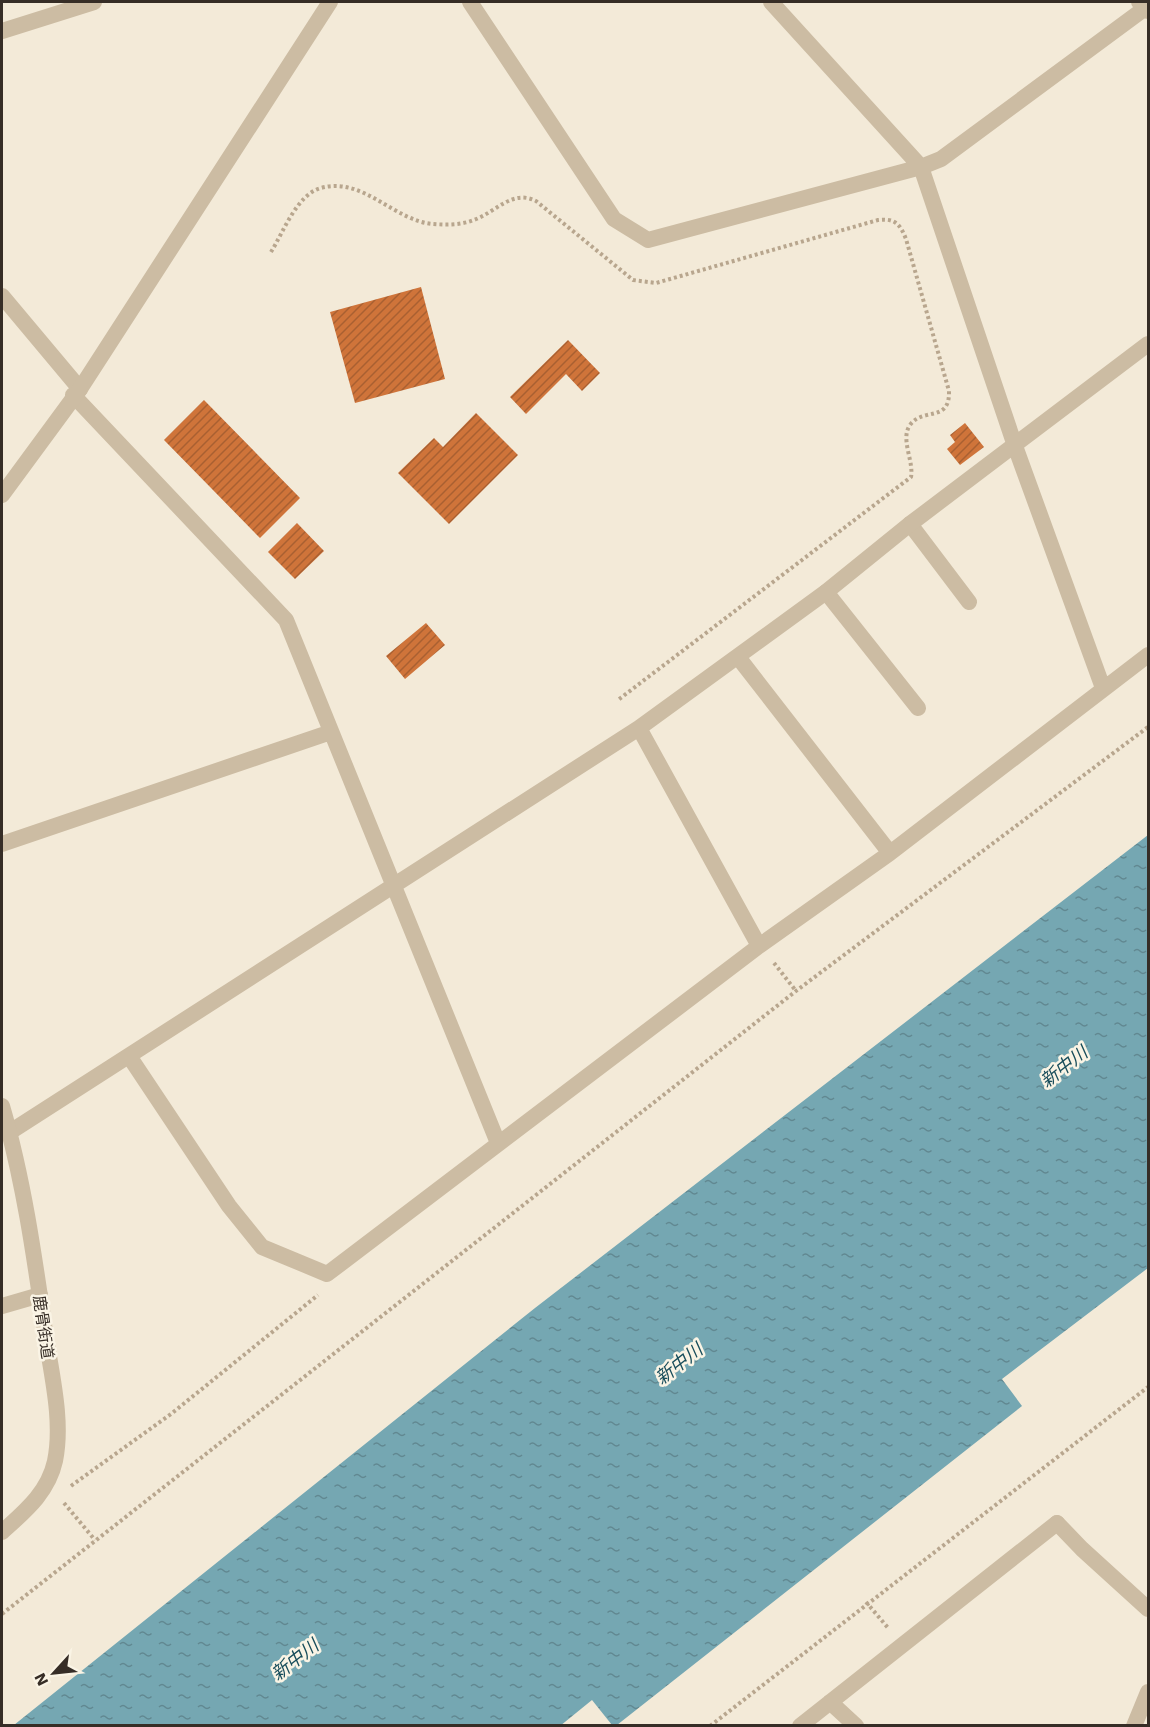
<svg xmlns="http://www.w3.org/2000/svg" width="1150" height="1727" viewBox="0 0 1150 1727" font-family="'Work Sans','Noto Sans JP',sans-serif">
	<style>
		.water { fill: url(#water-ripples) }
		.building { fill: url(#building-hatch) }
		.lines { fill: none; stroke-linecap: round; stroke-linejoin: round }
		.path { stroke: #b8a68e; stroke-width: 4; stroke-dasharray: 3 3; stroke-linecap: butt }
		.service { stroke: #ccbca3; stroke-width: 16 }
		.minor { stroke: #ccbca3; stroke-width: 16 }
		.tertiary { stroke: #ccbca3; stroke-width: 16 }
		.labels { text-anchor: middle; stroke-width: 5; stroke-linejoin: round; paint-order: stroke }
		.street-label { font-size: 16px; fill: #362d26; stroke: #faf4e5 }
		.water-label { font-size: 18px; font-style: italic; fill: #184d5b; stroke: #faf4e5 }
	</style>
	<defs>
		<pattern id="water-ripples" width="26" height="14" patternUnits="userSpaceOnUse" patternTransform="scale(1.5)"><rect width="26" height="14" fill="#75a7b2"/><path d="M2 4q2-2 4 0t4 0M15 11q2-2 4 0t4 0" fill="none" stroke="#618891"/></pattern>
		<pattern id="building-hatch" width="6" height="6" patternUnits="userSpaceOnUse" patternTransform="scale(1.5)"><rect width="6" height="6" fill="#cf743a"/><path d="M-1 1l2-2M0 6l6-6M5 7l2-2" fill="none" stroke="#a96031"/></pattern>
	</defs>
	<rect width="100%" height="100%" fill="#f3ead8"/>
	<path class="water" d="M1148,835V1268L1002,1379L1022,1406L617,1725H612L592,1700L560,1726L14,1725L535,1308Z"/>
	<path class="building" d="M421,287L445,379L355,403L330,312Z
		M568,340L600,373L582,391L566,374L526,414L510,397Z
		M204,400L300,498L260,538L164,440Z
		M476,413L518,455L449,524L398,473L434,438L443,447Z
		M965,423L984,447L960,465L947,449L955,442L950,435Z
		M297,523L324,551L295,579L268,552Z
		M426,623L445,645L405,679L386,656Z"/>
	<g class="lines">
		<path class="path" d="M271,252C283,233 297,194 321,188C363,176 394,221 433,224C447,225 461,225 474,220C496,212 512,189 536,201L633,280L656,283L878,220C895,218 900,224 906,239L949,391C950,423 923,407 910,425C900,439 914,461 911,477L618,700
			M774,963L796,991
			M71,1486L171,1414L318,1295
			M64,1503L95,1540
			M866,1602L889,1629
			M2,1614L796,991L1148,727
			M710,1726L1148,1387"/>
		<path class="service" d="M910,524L969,602
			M826,592L918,708
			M1057,1523L1082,1549L1148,1609
			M1134,1726L1148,1692"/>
		<path class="minor" d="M470,2L614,219L648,240L921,167L941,159L1148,6
			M771,2L921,167L1015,446L1103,688
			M2,31L94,2
			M2,296L80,389
			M73,395L286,620L498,1143
			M738,657L890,853
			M639,728L759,946
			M2,844L331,732
			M129,1056L229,1206L262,1247L327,1274L759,946L890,853L1148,655
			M10,1132L639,728L826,592L910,524L1148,344
			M2,1306L40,1295
			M830,1702L856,1726
			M800,1726L1057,1523"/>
		<path class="tertiary" d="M1139,2L1148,11
			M2,495L80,389L330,2
			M2,1106C24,1181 35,1261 46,1338C52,1377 63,1422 55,1461C48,1493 24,1512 2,1532"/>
	</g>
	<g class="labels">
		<g class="street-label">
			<text transform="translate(44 1327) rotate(82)" y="6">鹿骨街道</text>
		</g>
		<g class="water-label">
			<text transform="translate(1064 1067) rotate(-38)" y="6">新中川</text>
			<text transform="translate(679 1364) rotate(-38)" y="6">新中川</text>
			<text transform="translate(295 1660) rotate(-38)" y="6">新中川</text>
		</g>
	</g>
	<rect width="1150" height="1727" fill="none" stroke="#362d26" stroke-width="6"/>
	<g transform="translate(54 1673) rotate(243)" stroke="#faf4e5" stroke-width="4.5" paint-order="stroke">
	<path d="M0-4.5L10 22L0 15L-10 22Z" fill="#362d26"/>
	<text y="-9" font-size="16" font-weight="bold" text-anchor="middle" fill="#362d26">N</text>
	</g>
</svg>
